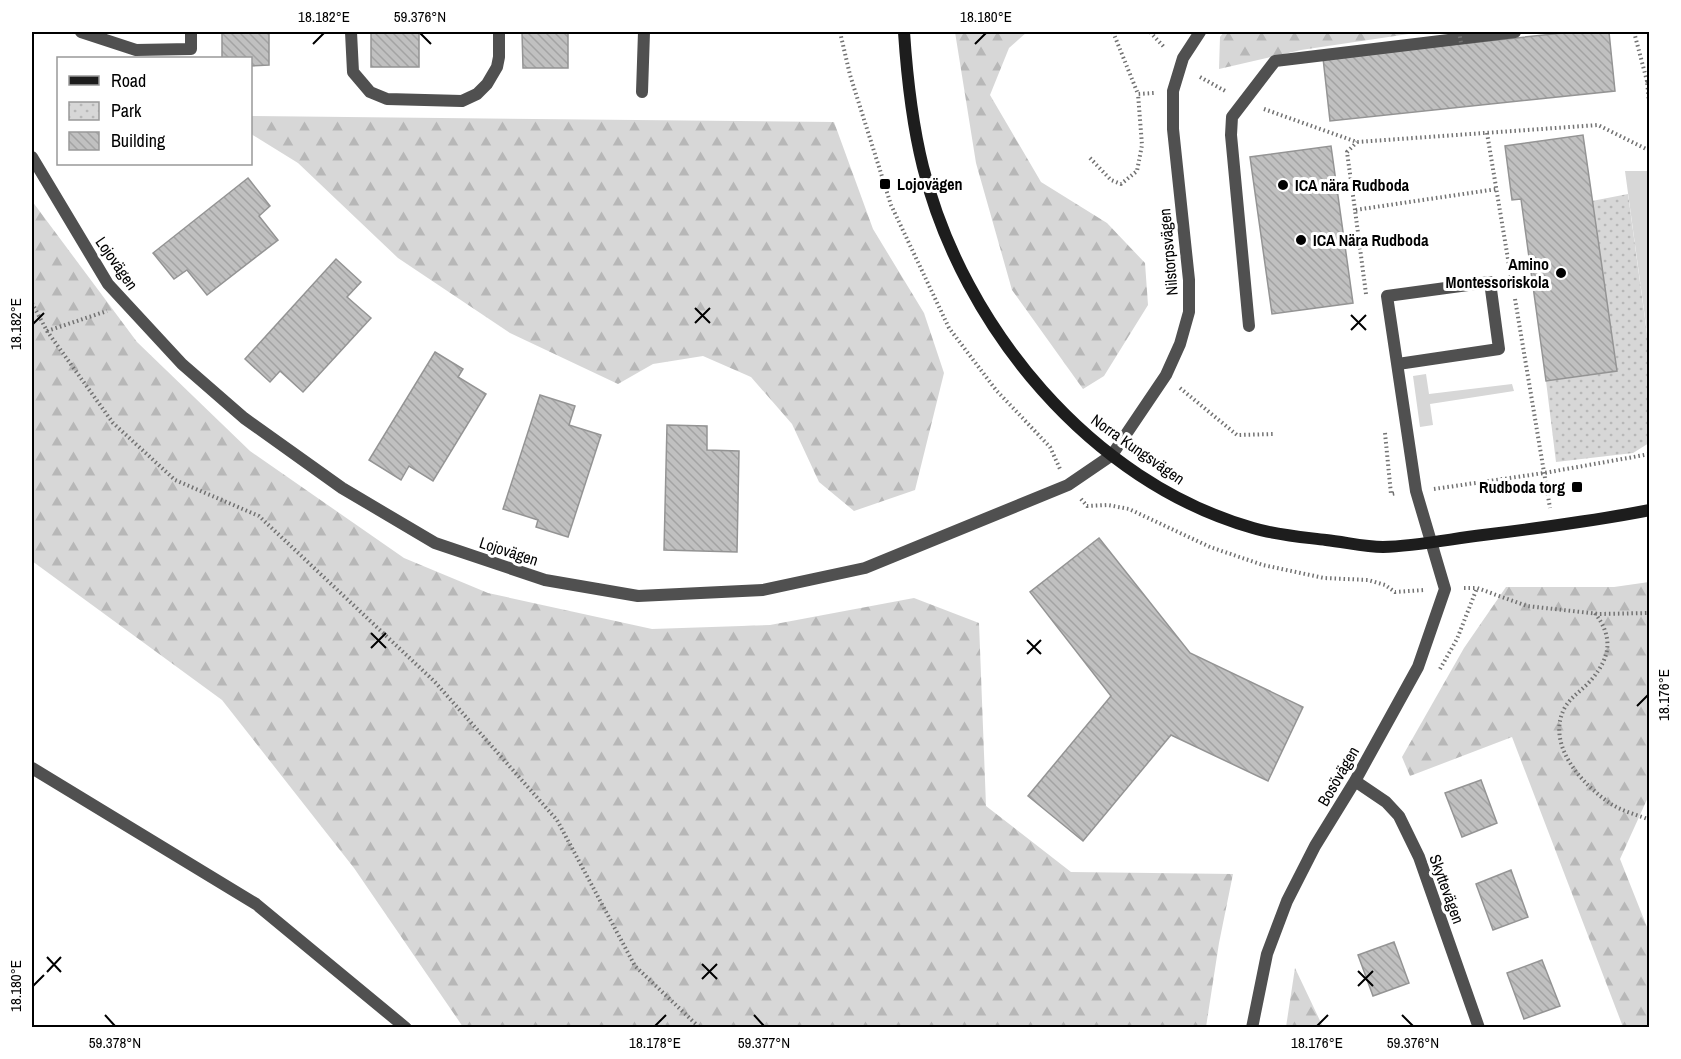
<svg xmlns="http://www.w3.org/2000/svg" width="1681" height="1059" viewBox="0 0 1681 1059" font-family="'Archivo Narrow',sans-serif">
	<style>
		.grass { fill: #d7d7d7 }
		.forest { fill: url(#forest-firs) }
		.park { fill: url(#park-dots) }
		.building { fill: url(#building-back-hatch); stroke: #949494; stroke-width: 1.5 }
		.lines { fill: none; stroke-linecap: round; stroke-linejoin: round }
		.path { stroke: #727272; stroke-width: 4; stroke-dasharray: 1.5 3; stroke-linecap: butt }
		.service { stroke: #505050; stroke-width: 12 }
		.minor { stroke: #505050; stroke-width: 12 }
		.secondary { stroke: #1d1d1d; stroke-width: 12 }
		.path-bridge { stroke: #727272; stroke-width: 4; stroke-dasharray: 1.5 3; stroke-linecap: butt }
		.ticks { fill: none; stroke: #000; stroke-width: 2 }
		.poi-dot { fill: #000; stroke: #fff; stroke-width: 2 }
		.labels { text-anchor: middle; stroke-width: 6; stroke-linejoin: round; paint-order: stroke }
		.poi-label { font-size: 16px; font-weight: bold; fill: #000; stroke: #fff; text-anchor: start }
		.street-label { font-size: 16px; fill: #000; stroke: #fff }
		.neatline { fill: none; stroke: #000; stroke-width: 2 }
		.ticks-label { font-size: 15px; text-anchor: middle; fill: #000 }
	</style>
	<defs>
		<pattern id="forest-firs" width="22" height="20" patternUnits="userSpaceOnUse" patternTransform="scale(1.5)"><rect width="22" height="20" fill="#d7d7d7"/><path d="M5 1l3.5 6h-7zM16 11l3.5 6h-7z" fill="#b7b7b7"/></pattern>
		<pattern id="park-dots" width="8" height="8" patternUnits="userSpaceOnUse" patternTransform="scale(1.5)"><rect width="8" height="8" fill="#d7d7d7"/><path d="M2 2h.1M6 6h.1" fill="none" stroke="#b7b7b7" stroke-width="1.8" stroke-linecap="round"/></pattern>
		<pattern id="building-back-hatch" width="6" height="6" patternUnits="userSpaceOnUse" patternTransform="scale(1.5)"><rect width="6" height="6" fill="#c0c0c0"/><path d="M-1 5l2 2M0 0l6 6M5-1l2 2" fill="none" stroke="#a3a3a3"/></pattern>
	</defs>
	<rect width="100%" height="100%" fill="#fff"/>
	<path class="grass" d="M1625,171H1648L1650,185L1649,347Z
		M1426,374L1429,394L1512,384L1514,391L1430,404L1433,425L1420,427L1413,376Z"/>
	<path class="forest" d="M955,32H1027L1009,48L990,95L1041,182L1107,223L1145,263L1148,305L1104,376L1083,389L1012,290L976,163Z
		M1224,32H1422L1301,50L1219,69L1220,37Z
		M251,116L834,122L873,229L924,313L944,373L915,490L854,511L819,482L792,424L751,377L703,356L653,364L618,384L510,333L398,258L298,163L251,134Z
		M32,201L137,342L250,451L404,558L488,593L652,629L770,625L914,598L979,623L986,806L1071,872L1233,874L1219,943L1206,1027H463L354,868L222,700L32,561Z
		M1649,582V795L1620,859L1649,932V1027H1623L1512,737L1410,776L1402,757L1464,648L1506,587H1614Z
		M1295,968L1323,1027H1286Z"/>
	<path class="park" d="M1628,194L1649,348V443L1633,453L1556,462L1546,381L1616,371L1592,201Z"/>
	<path class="building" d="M222,32H269V65L250,66V58H222Z
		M371,32H419V67H371Z
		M522,32H568V68H523Z
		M1573,32H1609L1615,91L1330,121L1323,58Z
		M1583,135L1617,371L1546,381L1521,199L1512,200L1505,146Z
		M1331,146L1353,303L1272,314L1250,157Z
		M248,178L270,206L259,216L278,240L207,295L187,270L174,279L153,253Z
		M336,259L361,282L347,297L371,318L303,392L280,371L270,382L245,359Z
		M435,352L463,369L458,377L486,394L433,481L409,466L401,480L369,460Z
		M540,395L575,406L569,425L601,435L568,537L536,527L538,520L503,509Z
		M667,425L707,426V450L739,451L737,552L664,550Z
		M1099,538L1190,653L1303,707L1268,781L1171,735L1083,841L1028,796L1111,696L1030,592Z
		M1481,780L1497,823L1462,837L1445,793Z
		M1511,870L1528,917L1493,930L1476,884Z
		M1394,942L1409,983L1373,996L1358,955Z
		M1542,960L1560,1006L1524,1019L1507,973Z"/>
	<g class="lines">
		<path class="path" d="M840,32L850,75L891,205L949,328L996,390L1050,447L1060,469
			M1113,32L1138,94L1154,93
			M1150,32L1164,47
			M1634,32L1647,81H1650
			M1200,77L1227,92
			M1649,80L1647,81L1650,112
			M1264,109L1357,142L1598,125L1650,151
			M1487,133L1511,277
			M1090,158L1111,180L1121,184L1137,171L1142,145L1138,94
			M1355,210L1347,152L1357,142
			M1366,294L1355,210L1497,189
			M1515,299L1550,508
			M32,303L47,331L113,423L175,480L259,516L435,682L557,820L635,966L700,1028
			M47,331L107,311
			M1180,388L1237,435L1273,434
			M1385,433L1391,494L1397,493
			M1434,489L1544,473L1650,454
			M1081,499L1087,506L1108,505L1129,509L1210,547L1263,565L1324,578L1368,580L1385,585L1395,592L1424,590
			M1464,588H1477L1527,606L1599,614L1650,613
			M1595,613C1613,637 1611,656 1592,679C1583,690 1571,696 1564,709C1546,746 1583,785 1611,804C1622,811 1637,815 1650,820
			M1440,669L1457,639L1477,588"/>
		<path class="service" d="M1249,326L1231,135L1232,117L1275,61L1515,32
			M32,768L256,904L406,1028"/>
		<path class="minor" d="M81,32L136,50L191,49V32
			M351,32L353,72L370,92L387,99L462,101L477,94L487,84L497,67L499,57V32
			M642,92L644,32
			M32,157L108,284L182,364L244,418L342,488L435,543L545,580L638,596L763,590L865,568L1068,485L1112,455L1166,375L1180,344L1189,312V280L1173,129V91L1183,58L1200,32
			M1355,781L1386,802L1399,816L1419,857L1479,1028
			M1252,1028L1267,954L1287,901L1315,846L1355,781L1418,667L1445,589L1416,491L1387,296L1490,282L1499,349L1398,364"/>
		<path class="secondary" d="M904,32C907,77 912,123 923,167C963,327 1091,482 1253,528C1276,535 1302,537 1326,540C1345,542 1365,547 1383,547C1417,546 1450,539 1483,535C1539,528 1594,521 1650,510"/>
		<path class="path-bridge" d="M1459,32L1461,43"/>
	</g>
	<path class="ticks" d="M420,33L431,44M313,44L324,33M975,44L986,33M695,308L710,323M1351,315L1366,330M695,323L710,308M33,324L44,313M1351,330L1366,315M371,633L386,648M1027,640L1041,654M371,648L386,633M1027,654L1041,640M1637,706L1648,695M47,957L61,972M702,964L717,979M1358,971L1373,986M47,972L61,957M702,979L717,964M33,986L44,975M1358,986L1373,971M105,1015L115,1026M754,1015L764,1026M1402,1015L1413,1026M655,1026L666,1015M1317,1026L1328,1015"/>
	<g class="poi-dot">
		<rect x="879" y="178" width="12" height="12" rx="3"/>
		<circle cx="1283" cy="185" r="6"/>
		<circle cx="1301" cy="240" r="6"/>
		<circle cx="1561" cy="273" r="6"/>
		<rect x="1571" y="481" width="12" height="12" rx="3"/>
	</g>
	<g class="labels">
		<g class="poi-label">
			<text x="897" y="190">Lojovägen</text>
			<text x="1295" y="191">ICA nära Rudboda</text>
			<text x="1313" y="246">ICA Nära Rudboda</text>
			<text x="1549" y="270" text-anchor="end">Amino<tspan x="1549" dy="18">Montessoriskola</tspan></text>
			<text x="1565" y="493" text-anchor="end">Rudboda torg</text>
		</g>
		<g class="street-label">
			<text transform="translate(1168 252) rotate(-95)" y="6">Nilstorpsvägen</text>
			<text transform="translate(117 263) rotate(55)" y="6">Lojovägen</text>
			<text transform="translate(1138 449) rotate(35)" y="6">Norra Kungsvägen</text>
			<text transform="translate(509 551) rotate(18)" y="6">Lojovägen</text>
			<text transform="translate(1338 776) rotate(-60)" y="6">Bosövägen</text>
			<text transform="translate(1447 889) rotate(70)" y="6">Skyttevägen</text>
		</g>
	</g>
	<rect width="1681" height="1059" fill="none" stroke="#ffffff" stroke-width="66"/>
	<rect x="57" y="57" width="195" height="108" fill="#ffffff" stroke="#999999" stroke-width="1.5"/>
	<rect x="69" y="76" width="30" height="9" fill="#1d1d1d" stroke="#999999" stroke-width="1.5"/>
	<text x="111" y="87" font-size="18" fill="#000000">Road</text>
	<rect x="69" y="102" width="30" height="18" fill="url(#park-dots)" stroke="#999999" stroke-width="1.5"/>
	<text x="111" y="117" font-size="18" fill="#000000">Park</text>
	<rect x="69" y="132" width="30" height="18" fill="url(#building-back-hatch)" stroke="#999999" stroke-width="1.5"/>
	<text x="111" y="147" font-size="18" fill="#000000">Building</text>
	<rect x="33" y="33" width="1615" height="993" class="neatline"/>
	<g class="ticks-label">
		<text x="324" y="22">18.182°E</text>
		<text x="420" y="22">59.376°N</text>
		<text x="986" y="22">18.180°E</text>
		<text transform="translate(16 324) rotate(-90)" y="5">18.182°E</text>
		<text transform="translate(1664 695) rotate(-90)" y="5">18.176°E</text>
		<text transform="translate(16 986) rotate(-90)" y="5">18.180°E</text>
		<text x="115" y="1048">59.378°N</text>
		<text x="655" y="1048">18.178°E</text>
		<text x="764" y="1048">59.377°N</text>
		<text x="1317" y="1048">18.176°E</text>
		<text x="1413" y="1048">59.376°N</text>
	</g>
</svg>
